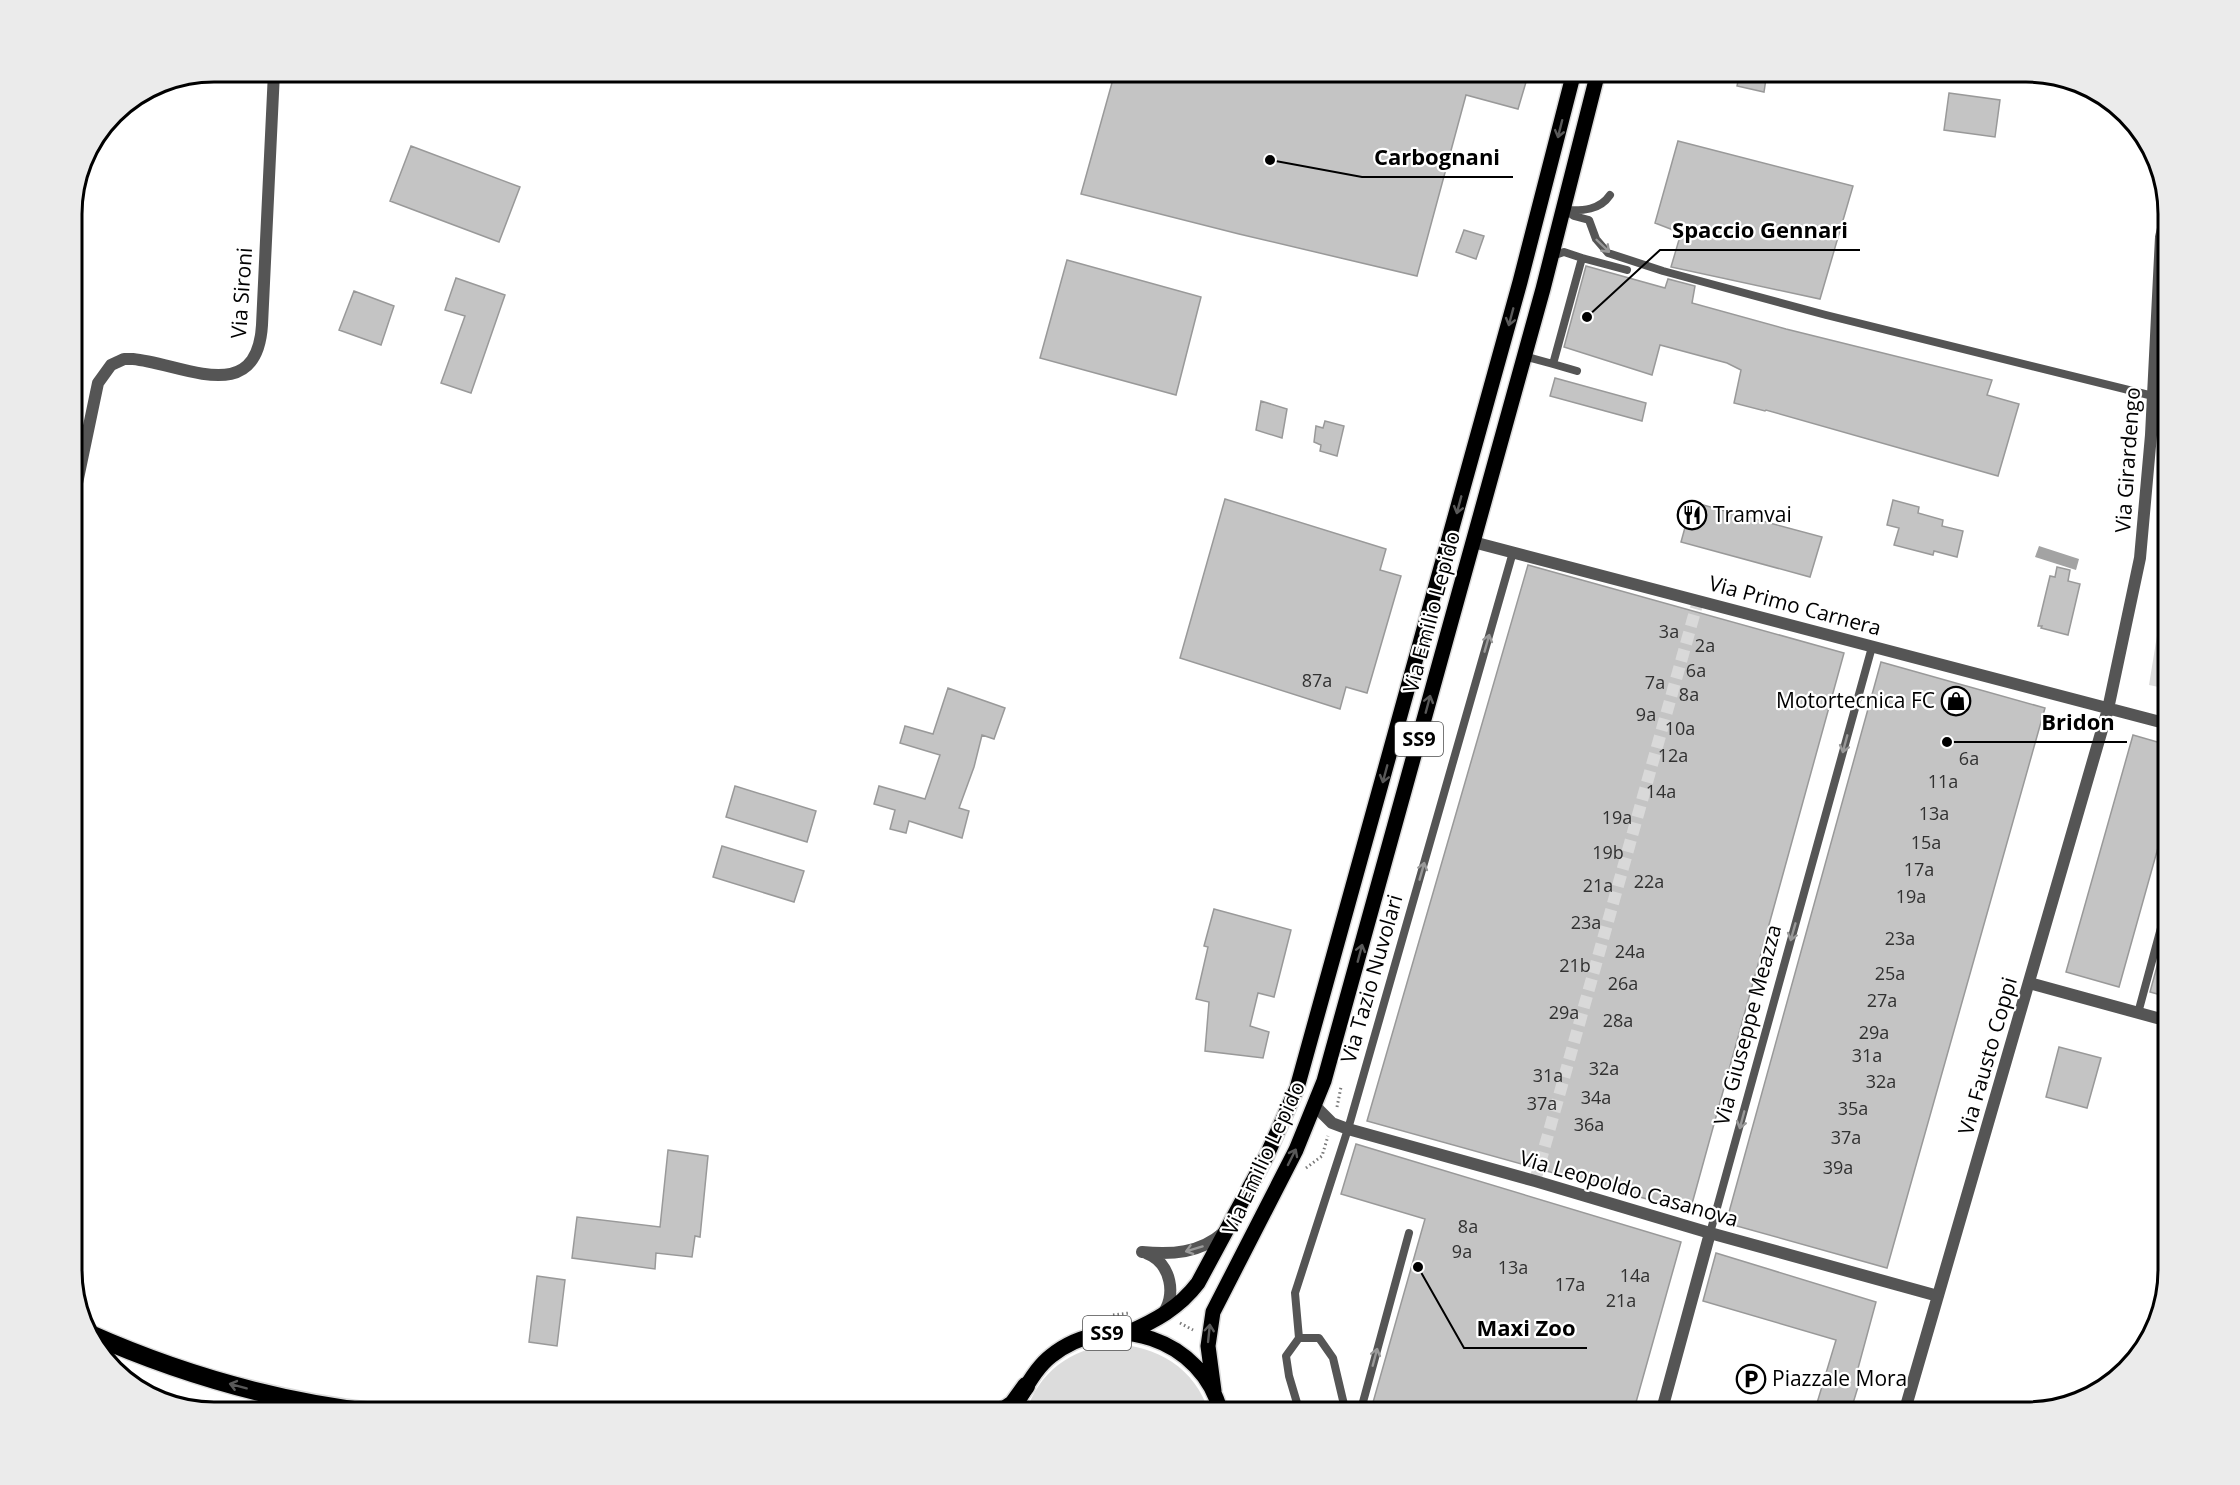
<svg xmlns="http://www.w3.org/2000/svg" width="2240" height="1485" viewBox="0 0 2240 1485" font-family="'Open Sans',sans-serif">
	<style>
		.green { fill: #dcdcdc }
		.water { fill: #a3a3a3 }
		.building { fill: #c4c4c4; stroke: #999; stroke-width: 1.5 }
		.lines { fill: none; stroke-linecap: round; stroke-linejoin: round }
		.street-tunnel { stroke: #d9d9d9; stroke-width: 12; stroke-dasharray: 12 6; stroke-linecap: butt }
		.primary-casing { stroke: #dbdbdb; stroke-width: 18 }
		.highway-casing { stroke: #dbdbdb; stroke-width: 21 }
		.path { stroke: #777; stroke-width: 3; stroke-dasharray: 1.5 3; stroke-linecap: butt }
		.lane { stroke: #555; stroke-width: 8 }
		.street { stroke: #555; stroke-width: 12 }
		.primary { stroke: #000; stroke-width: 15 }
		.highway { stroke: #000; stroke-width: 18 }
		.oneway { stroke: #595959 }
		.oneway2 { stroke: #999 }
		.labels { text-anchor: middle; stroke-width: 4.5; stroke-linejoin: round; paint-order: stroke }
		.number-label { font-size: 18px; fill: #313131 }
		.shield { fill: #fff; stroke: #4c4c4c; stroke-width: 1.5 }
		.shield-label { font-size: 20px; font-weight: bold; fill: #000 }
		.street-label { font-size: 21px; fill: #000; stroke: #fff }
		.poi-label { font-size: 21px; fill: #000; stroke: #fff; text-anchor: start }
		.rim { fill: none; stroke: #000; stroke-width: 3 }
		.leader { fill: none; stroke: #000; stroke-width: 2 }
		.callout-dot { fill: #000; stroke: #fff; stroke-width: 2 }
		.callout-label { font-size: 22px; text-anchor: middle; font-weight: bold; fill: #000; stroke: #fff; stroke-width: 4.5; stroke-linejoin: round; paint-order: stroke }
	</style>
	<rect width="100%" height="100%" fill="#fff"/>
	<path class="green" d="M2168,568V689L2149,685Z
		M1112,1344C1156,1345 1196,1368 1209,1413H1026C1038,1372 1071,1349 1112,1344Z"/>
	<path class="water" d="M2039,546L2079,559L2076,570L2035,557Z"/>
	<path class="building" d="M1115,72H1529L1518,109L1466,95L1417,276L1239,234L1081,194Z
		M1740,72H1767L1764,92L1737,86Z
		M1949,93L2000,100L1995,137L1944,130Z
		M1678,141L1853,186L1820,299L1671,267L1681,233L1655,223Z
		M411,146L520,187L499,242L390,201Z
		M1464,230L1484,236L1476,259L1456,252Z
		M1067,260L1201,297L1176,395L1040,358Z
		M1586,266L1665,288L1668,279L1695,286L1692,303L1786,329L1992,380L1987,395L2019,404L1998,476L1766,410L1765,411L1734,403L1741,370L1727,363L1660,345L1652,375L1564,347Z
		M456,278L505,295L471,393L441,383L465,316L445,310Z
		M354,291L394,306L381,345L339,330Z
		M1555,378L1646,403L1642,421L1550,396Z
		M1261,401L1287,409L1282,438L1256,430Z
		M1325,421L1344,426L1337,456L1320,451L1321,445L1314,442L1316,426L1323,428Z
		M1225,499L1386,549L1380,570L1401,576L1367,693L1346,687L1340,709L1180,658Z
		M1893,500L1919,507L1918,513L1943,520L1942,526L1963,531L1957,557L1934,551L1933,555L1894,545L1899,528L1887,525Z
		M1692,502L1822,537L1810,577L1681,542Z
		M1528,565L1844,653L1690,1211L1367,1121Z
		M2057,567L2070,570L2068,581L2080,584L2068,635L2041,628L2042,626H2038L2050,576L2055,577Z
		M1881,662L2045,708L1887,1268L1726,1223Z
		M948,688L1005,708L994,739L982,735L974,767L959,808L969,811L962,838L909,821L906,833L890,829L895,810L874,804L879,786L925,799L940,755L900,743L905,726L933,734Z
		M2133,735L2168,745V812L2119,987L2066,972Z
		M735,786L816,811L807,842L726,817Z
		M722,846L804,871L794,902L713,877Z
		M1214,909L1291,930L1274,997L1258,993L1250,1026L1269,1032L1263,1058L1205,1051L1209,1002L1196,999L1208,947L1204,946Z
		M2165,937H2168V997L2150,992Z
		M2059,1047L2101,1058L2087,1108L2046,1097Z
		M1356,1144L1681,1242L1633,1413H1370L1425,1219L1341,1194Z
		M668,1150L708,1156L700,1237L695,1236L692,1257L656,1253L655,1269L572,1258L577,1217L660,1227Z
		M1716,1253L1876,1302L1857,1372L1862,1374L1850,1413H1814L1836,1340L1703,1301Z
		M537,1276L565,1280L557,1346L529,1342Z"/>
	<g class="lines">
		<path class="street-tunnel" d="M1535,1181L1698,601"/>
		<g class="primary-casing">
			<path id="primary" d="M1127,1333C1155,1321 1179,1308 1198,1283L1267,1155L1297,1088L1520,282L1574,72
				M1214,1391L1208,1346L1213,1312L1296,1150L1324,1081L1543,289L1598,72
				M1021,1396C1029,1381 1038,1366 1051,1356C1111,1308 1203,1339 1221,1413"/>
		</g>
		<g class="highway-casing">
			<path id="highway" d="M88,1333C180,1374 278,1402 378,1413
				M1000,1413L1013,1404L1026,1386"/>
		</g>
		<path class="path" d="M1337,1107L1341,1087
			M1306,1168L1322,1156L1328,1136
			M1113,1315L1129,1313
			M1180,1323L1193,1330"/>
		<path class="lane" d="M1564,209L1574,216L1589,220L1596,239L1608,253L1663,271L1826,315L2153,396
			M1565,210C1583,211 1600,210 1610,195
			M1582,258L1627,270
			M1524,356L1553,364L1582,258L1564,252L1552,256
			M1553,364L1577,371
			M2138,1013L2168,902
			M1710,1233L1872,647
			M1299,1338H1319L1333,1358L1346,1413
			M1300,1413L1289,1376L1286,1356L1299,1338L1295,1293L1348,1129L1513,552
			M1360,1413L1409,1233"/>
		<path class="street" d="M72,507L98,383L111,365L124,359H133C183,364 257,408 262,325L274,72
			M1473,542L2168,724
			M2029,983L2168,1021
			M1315,1106L1332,1123L1348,1129L1535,1181L1710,1233L1938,1296
			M1142,1252C1172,1255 1200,1253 1223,1233
			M1146,1253C1171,1262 1178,1297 1161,1316
			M1661,1413L1710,1233
			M1904,1413L2108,709L2140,558L2151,435L2161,237L2167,211"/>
		<use href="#primary" class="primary"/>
		<use href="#highway" class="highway"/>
	</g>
	<defs><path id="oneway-shaft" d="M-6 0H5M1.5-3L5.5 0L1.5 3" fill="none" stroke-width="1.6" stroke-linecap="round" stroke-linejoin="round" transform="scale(1.5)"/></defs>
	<g class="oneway">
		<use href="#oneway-shaft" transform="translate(1560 129) rotate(104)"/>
		<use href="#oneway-shaft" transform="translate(1511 317) rotate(105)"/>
		<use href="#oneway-shaft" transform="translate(1459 505) rotate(105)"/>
		<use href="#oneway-shaft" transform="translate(1428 704) rotate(-75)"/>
		<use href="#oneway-shaft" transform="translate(1385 774) rotate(105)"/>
		<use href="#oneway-shaft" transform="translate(1360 953) rotate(-75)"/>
		<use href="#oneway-shaft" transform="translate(1292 1157) rotate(-63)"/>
		<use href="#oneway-shaft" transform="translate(1209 1333) rotate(-84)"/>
		<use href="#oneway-shaft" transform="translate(238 1386) rotate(-165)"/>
	</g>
	<g class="oneway2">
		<use href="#oneway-shaft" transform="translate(1603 246) rotate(44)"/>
		<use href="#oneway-shaft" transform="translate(1487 643) rotate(-74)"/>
		<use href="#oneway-shaft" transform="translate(1845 744) rotate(105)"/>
		<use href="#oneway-shaft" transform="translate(1422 871) rotate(-74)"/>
		<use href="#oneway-shaft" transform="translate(1793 932) rotate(106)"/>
		<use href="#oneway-shaft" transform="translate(1742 1120) rotate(105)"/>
		<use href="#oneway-shaft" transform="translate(1194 1249) rotate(163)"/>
		<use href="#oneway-shaft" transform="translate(1375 1357) rotate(-75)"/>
	</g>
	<defs>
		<g id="restaurant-ring" transform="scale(1.5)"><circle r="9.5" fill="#fff" stroke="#000" stroke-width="1.5"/><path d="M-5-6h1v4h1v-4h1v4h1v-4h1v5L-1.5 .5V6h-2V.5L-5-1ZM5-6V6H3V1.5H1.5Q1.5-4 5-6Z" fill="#000"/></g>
		<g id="shop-ring" transform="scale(1.5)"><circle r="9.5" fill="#fff" stroke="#000" stroke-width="1.5"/><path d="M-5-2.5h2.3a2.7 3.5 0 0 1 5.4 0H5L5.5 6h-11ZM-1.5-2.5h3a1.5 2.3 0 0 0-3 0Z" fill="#000"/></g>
		<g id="parking-ring" transform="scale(1.5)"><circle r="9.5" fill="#fff" stroke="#000" stroke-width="1.5"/><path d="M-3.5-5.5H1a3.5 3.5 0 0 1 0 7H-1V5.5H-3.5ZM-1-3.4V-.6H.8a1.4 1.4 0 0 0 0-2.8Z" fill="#000"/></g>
	</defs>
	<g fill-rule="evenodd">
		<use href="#restaurant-ring" x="1692" y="515"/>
		<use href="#shop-ring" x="1956" y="701"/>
		<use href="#parking-ring" x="1751" y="1379"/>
	</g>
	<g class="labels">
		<g class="number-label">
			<text x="1669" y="638">3a</text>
			<text x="1705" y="652">2a</text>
			<text x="1696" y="677">6a</text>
			<text x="1317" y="687">87a</text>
			<text x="1655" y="689">7a</text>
			<text x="1689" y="701">8a</text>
			<text x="1646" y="721">9a</text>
			<text x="1680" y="735">10a</text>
			<text x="1673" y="762">12a</text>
			<text x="1969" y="765">6a</text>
			<text x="1943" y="788">11a</text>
			<text x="1661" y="798">14a</text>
			<text x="1934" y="820">13a</text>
			<text x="1617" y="824">19a</text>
			<text x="1926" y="849">15a</text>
			<text x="1608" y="859">19b</text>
			<text x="1919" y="876">17a</text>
			<text x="1649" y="888">22a</text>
			<text x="1598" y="892">21a</text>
			<text x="1911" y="903">19a</text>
			<text x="1586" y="929">23a</text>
			<text x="1900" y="945">23a</text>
			<text x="1630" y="958">24a</text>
			<text x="1575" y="972">21b</text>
			<text x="1890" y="980">25a</text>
			<text x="1623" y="990">26a</text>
			<text x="1882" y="1007">27a</text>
			<text x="1564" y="1019">29a</text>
			<text x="1618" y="1027">28a</text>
			<text x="1874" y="1039">29a</text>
			<text x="1867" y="1062">31a</text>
			<text x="1604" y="1075">32a</text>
			<text x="1548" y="1082">31a</text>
			<text x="1881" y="1088">32a</text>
			<text x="1596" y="1104">34a</text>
			<text x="1542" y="1110">37a</text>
			<text x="1853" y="1115">35a</text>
			<text x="1589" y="1131">36a</text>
			<text x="1846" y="1144">37a</text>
			<text x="1838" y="1174">39a</text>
			<text x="1468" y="1233">8a</text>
			<text x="1462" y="1258">9a</text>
			<text x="1513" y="1274">13a</text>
			<text x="1635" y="1282">14a</text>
			<text x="1570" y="1291">17a</text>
			<text x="1621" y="1307">21a</text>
		</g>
		<g class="shield">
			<rect x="1395" y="722" width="48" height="34" rx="4.5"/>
			<rect x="1083" y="1316" width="48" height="34" rx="4.5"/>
		</g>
		<g class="shield-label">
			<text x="1419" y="746">SS9</text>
			<text x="1107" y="1340">SS9</text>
		</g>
		<g class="street-label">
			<text transform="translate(242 293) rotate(-86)" y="7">Via Sironi</text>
			<text transform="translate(2128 460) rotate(-86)" y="7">Via Girardengo</text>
			<text transform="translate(1795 606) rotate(15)" y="7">Via Primo Carnera</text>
			<text transform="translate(1432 612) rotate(-75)" y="7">Via Emilio Lepido</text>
			<text transform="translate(1372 979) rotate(-74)" y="7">Via Tazio Nuvolari</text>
			<text transform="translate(1748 1025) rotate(-75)" y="7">Via Giuseppe Meazza</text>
			<text transform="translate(1988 1056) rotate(-74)" y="7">Via Fausto Coppi</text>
			<text transform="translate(1264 1158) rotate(-65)" y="7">Via Emilio Lepido</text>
			<text transform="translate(1629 1189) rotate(16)" y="7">Via Leopoldo Casanova</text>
		</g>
		<g class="poi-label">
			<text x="1713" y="522">Tramvai</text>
			<text x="1935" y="708" text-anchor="end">Motortecnica FC</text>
			<text x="1772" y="1386">Piazzale Mora</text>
		</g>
	</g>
	<path d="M0 0H2240V1485H0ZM214 82H2026A132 132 0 0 1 2158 214V1270A132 132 0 0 1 2026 1402H214A132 132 0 0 1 82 1270V214A132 132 0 0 1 214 82Z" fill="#ebebeb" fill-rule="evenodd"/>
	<path class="rim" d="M214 82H2026A132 132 0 0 1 2158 214V1270A132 132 0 0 1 2026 1402H214A132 132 0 0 1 82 1270V214A132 132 0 0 1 214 82Z"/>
	<path class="leader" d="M1270 160L1362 177H1513M1587 317L1660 250H1860M1947 742L2030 742H2127M1418 1267L1464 1348H1587"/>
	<g class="callout-dot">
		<circle cx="1270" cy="160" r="6"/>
		<circle cx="1587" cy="317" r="6"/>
		<circle cx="1947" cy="742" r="6"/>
		<circle cx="1418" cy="1267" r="6"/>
	</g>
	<g class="callout-label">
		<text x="1437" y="165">Carbognani</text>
		<text x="1760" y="238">Spaccio Gennari</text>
		<text x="2078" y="730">Bridon</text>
		<text x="1526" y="1336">Maxi Zoo</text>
	</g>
</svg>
